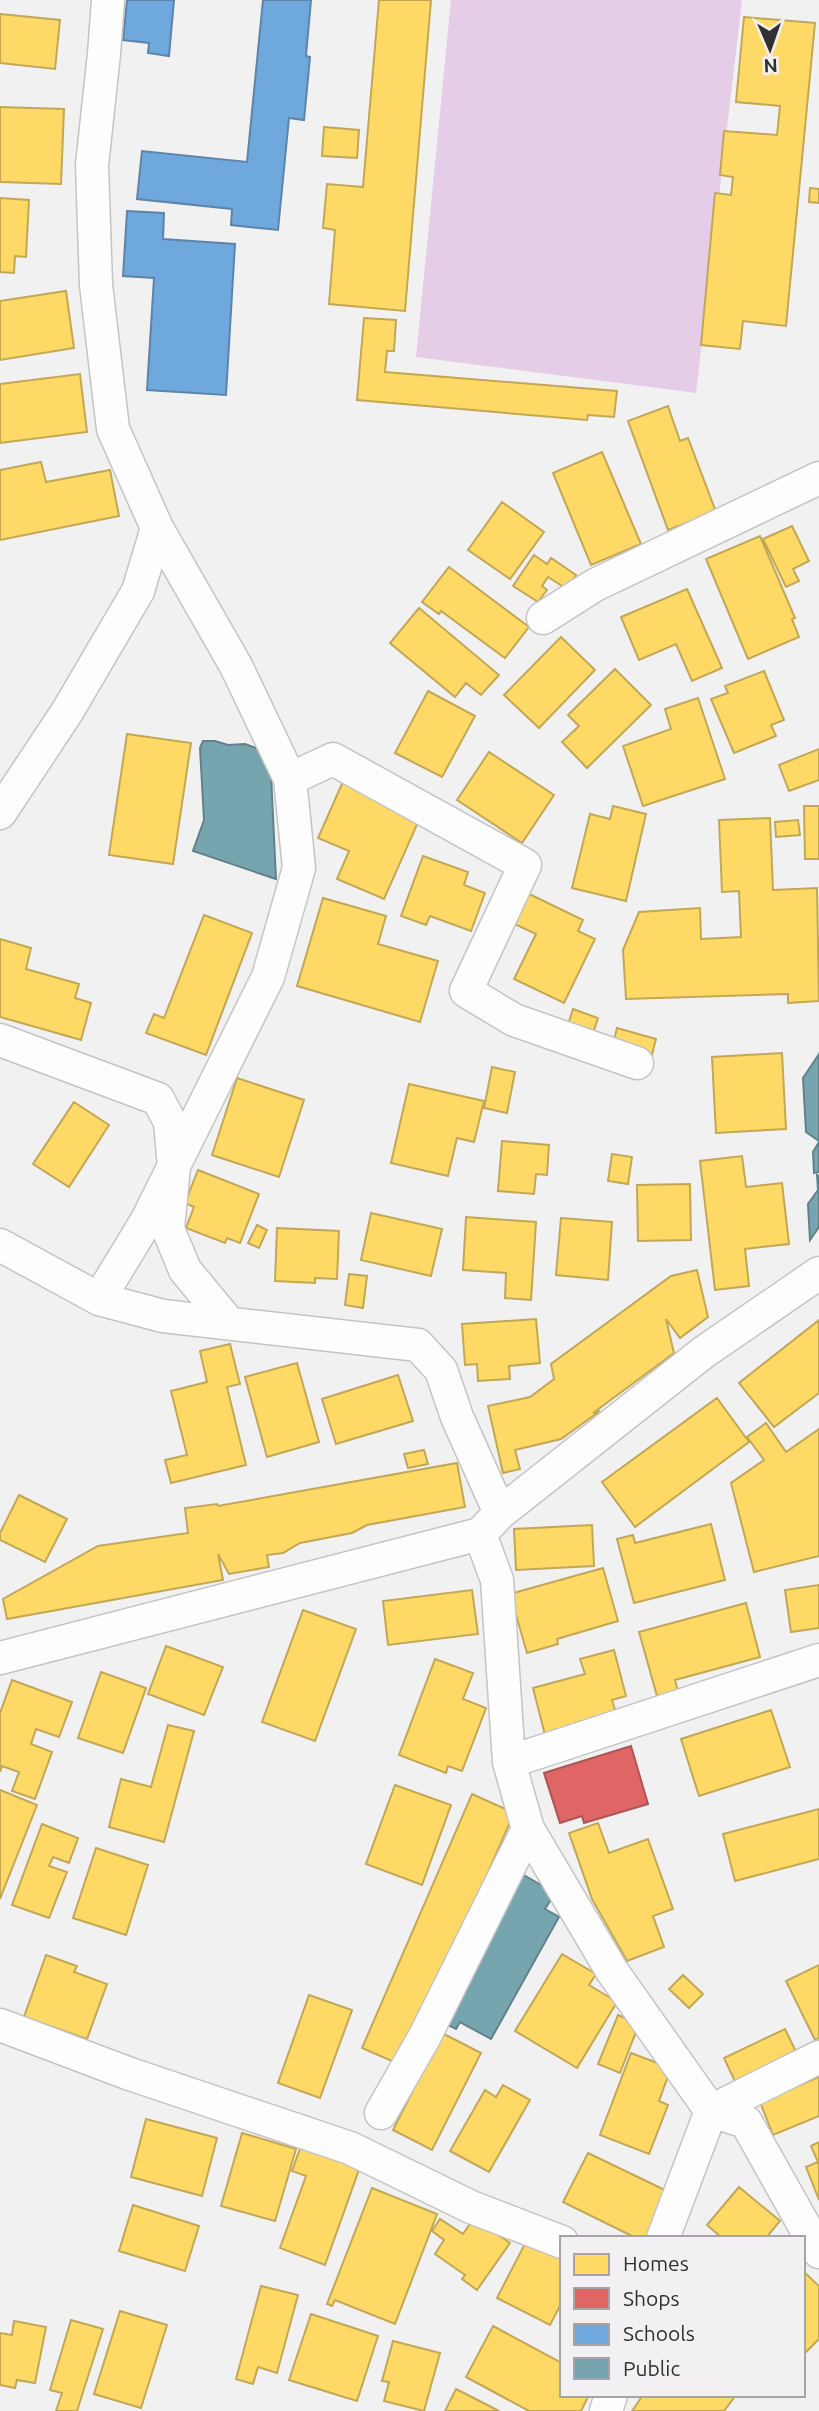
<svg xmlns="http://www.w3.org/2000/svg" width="819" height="2411" viewBox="0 0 819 2411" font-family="Ubuntu,sans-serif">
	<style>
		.green { fill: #e5cde7 }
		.homes { fill: #ffd966; stroke: #c2a756; stroke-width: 2 }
		.shops { fill: #e06666; stroke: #ac5656; stroke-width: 2 }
		.schools { fill: #6fa8dc; stroke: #5d84a9; stroke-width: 2 }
		.public { fill: #76a5af; stroke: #62828a; stroke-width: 2 }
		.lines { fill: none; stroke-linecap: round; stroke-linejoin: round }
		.minor-casing { stroke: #c4c4c4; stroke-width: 35 }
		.minor { stroke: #fdfdfd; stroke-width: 32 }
	</style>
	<rect width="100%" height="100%" fill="#f2f1f2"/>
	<path class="green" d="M451,0H742L696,393L416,357Z"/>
	<path class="homes" d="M379,0H431L405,311L329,304L335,230L323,228L327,184L363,187Z
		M0,14L60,20L55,69L0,63Z
		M744,17L815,23L786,326L743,321L740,349L701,345L715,193L731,195L733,177L720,175L724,131L777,135L780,106L736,102Z
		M0,107L64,109L61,184L0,182Z
		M324,127L359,130L357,158L322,156Z
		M810,188L819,189V203L809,202Z
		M0,198L29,200L26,257L15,256L14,273L0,272Z
		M66,291L74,348L0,360V301Z
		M364,318L396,320L394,351H387L385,372L617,391L614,417L588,415L587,420L357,400Z
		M80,374L87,432L0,443V384Z
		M668,406L680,441L688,438L716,512L668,530L628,421Z
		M602,452L641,544L591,565L553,473Z
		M41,462L46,482L110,470L119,516L0,540V470Z
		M502,502L544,532L510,579L468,550Z
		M792,526L809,561L793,569L799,581L786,587L763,539Z
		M760,536L795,618L792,619L799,637L748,659L706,559Z
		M534,555L547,564L551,558L576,575L567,589L548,577L542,586L547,590L538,602L513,586Z
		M449,567L529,627L505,658L441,611L439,614L422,602Z
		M687,589L722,668L692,681L676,644L639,660L621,617Z
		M419,608L499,675L481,695L466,683L455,697L390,643Z
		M561,637L595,670L539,728L504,695Z
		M615,669L651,705L587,768L562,742L579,726L568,715Z
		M764,671L784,720L771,725L776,736L734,753L711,699L728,693L725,686Z
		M428,691L475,716L442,777L395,753Z
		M698,698L725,779L643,806L623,746L671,729L665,709Z
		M127,734L191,743L173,864L109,855Z
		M819,749V780L789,791L779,765Z
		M489,752L554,795L522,843L457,800Z
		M345,777L423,811L384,899L337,879L349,851L318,838Z
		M613,806L646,814L626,901L572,888L590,814L610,819Z
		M804,806H819V859H805Z
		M770,818L773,890L817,888L819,1001L788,1003V994L626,999L623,950L639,912L700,908L701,939L741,937L739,891L722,892L719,820Z
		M798,820L800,835L776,837L775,822Z
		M423,856L468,872L464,885L485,893L471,931L430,916L426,925L401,916Z
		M523,891L583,920L578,931L595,939L564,1003L514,979L536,934L508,921Z
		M323,898L386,916L378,944L438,961L420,1022L297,986Z
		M204,915L252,933L206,1055L146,1033L154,1014L164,1018Z
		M0,939L31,948L26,969L79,984L75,998L91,1003L81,1040L0,1017Z
		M573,1009L598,1018L590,1042L565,1034Z
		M617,1028L656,1039L651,1058L612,1048Z
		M782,1053L786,1129L716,1133L712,1057Z
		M492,1067L515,1072L507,1113L484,1108Z
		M237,1078L304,1100L279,1177L212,1155Z
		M409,1084L484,1101L474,1142L457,1138L448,1176L391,1163Z
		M74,1102L109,1125L69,1187L33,1164Z
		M502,1141L549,1145L547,1175L536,1174L534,1194L498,1191Z
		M612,1154L632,1157L628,1184L608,1181Z
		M742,1156L746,1187L782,1183L789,1244L745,1249L749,1286L715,1290L700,1161Z
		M198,1170L259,1194L240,1243L227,1238L225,1243L186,1228L194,1207L185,1203Z
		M690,1184L691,1240L638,1241L637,1185Z
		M371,1213L442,1229L431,1276L361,1260Z
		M466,1217L536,1222L531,1300L505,1298L506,1273L463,1270Z
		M561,1218L612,1222L608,1280L556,1275Z
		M257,1225L267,1230L259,1248L248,1243Z
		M277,1228L339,1231L337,1279L315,1278V1283L275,1281Z
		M697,1270L708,1317L680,1338L666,1319L674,1353L593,1413L600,1411L561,1439L515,1450L520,1469L503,1473L488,1406L530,1397L554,1379L551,1364L671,1276Z
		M349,1274L367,1276L363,1308L345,1305Z
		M536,1319L540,1363L509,1366L510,1379L478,1381L477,1364L465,1365L462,1324Z
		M819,1320V1393L774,1427L739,1383Z
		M230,1344L240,1384L227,1387L246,1465L171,1483L165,1460L187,1455L171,1391L207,1382L200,1351Z
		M297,1363L319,1442L267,1457L245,1377Z
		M398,1375L413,1421L336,1444L322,1399Z
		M717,1398L749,1442L635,1527L602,1482Z
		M766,1423L786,1452L819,1429V1556L754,1572L731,1483L764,1460L747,1437Z
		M424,1450L428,1464L408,1468L404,1454Z
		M457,1463L465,1507L367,1525L352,1533L300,1543L283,1553L267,1555L269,1567L229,1574L218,1554L223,1580L7,1619L3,1599L98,1546L188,1533L185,1508L217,1504L218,1506Z
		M19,1495L67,1519L45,1562L0,1540V1533Z
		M711,1524L725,1580L634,1603L617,1539L633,1535L635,1543Z
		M592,1525L594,1566L516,1570L514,1529Z
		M603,1568L618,1621L557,1639L558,1644L527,1653L510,1594Z
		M819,1585V1628L791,1632L785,1590Z
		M472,1590L478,1634L388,1645L383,1601Z
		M746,1603L760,1657L675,1680L678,1691L657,1696L639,1632Z
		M303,1610L356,1629L315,1741L262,1722Z
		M166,1646L223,1667L204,1715L148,1694Z
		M614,1650L626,1696L612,1700L617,1716L545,1735L533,1688L585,1674L580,1659Z
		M435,1659L473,1673L463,1699L486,1708L462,1771L448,1766L446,1773L399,1755Z
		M101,1672L146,1688L123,1753L78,1738Z
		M12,1680L72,1702L59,1737L36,1729L31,1744L52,1752L35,1799L12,1791L19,1772L2,1766L0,1772V1713Z
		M771,1710L790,1767L699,1796L681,1739Z
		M168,1725L194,1731L164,1842L109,1827L121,1779L151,1787Z
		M395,1785L451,1805L422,1885L366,1864Z
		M0,1790L37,1805L0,1899Z
		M472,1794L514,1813L403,2066L362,2048Z
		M819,1809V1859L735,1881L723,1834Z
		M598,1823L609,1853L648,1839L673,1909L653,1916L664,1947L627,1961L592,1899L569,1833Z
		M42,1824L78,1838L69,1863L53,1857L49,1866L67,1872L49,1918L12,1905Z
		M96,1848L148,1865L126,1935L73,1918Z
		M562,1954L596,1974L589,1985L617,2002L577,2068L515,2031Z
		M46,1955L77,1966L74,1972L107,1984L87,2039L24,2017Z
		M819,1965V2038L815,2040L786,1981Z
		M683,1975L703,1994L689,2008L669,1989Z
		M309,1995L352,2010L320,2098L278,2083Z
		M618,2015L639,2024L620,2073L598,2064Z
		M785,2029L800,2060L739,2090L724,2058Z
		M442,2033L481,2053L432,2150L393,2130Z
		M631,2053L671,2068L659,2101L668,2105L649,2154L600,2135Z
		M819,2077V2116L773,2135L760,2102Z
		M503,2085L530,2100L489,2172L450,2151L485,2090L496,2097Z
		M146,2119L217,2138L202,2196L131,2177Z
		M242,2133L296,2149L275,2221L221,2206Z
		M819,2142V2200L806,2167L818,2162L811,2146Z
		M302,2143L361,2164L325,2265L280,2248L306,2176L292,2171Z
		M588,2153L671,2193L649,2238H636L563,2202Z
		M739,2187L780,2221L766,2238H722L707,2225Z
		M372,2188L437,2214L395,2324L335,2300L332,2306L327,2304Z
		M133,2205L199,2226L185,2271L119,2251Z
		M474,2218L510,2243L477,2290L462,2279L465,2275L435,2254L444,2240L432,2231L440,2219L463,2234Z
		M531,2232L562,2248V2302L550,2325L497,2298Z
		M803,2271L819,2286V2339L803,2355Z
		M261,2286L298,2295L277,2373L258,2367L253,2384L236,2379Z
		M120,2311L167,2325L141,2408L94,2394Z
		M311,2314L378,2336L357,2401L289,2380Z
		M71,2320L103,2329L77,2411H56L62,2393L50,2390Z
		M14,2321L46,2327L35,2383L17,2380L15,2388L0,2385V2333L12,2335Z
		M493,2326L562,2363V2395H589L581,2411H529L466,2377Z
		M393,2341L440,2353L424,2411L384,2401L389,2382L382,2381Z
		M456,2389L499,2411H445Z
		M643,2395H736L724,2411H632Z"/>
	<path class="shops" d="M631,1746L648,1804L584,1823L582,1816L560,1823L544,1773Z"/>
	<path class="schools" d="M127,0H174L169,56L148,53L149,43L123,40Z
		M263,0H311L306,56L310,57L304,120L289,118L278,230L231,225L232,209L137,199L142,151L247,162Z
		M127,211L164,213L163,239L235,244L226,395L147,390L154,278L123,276Z"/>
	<path class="public" d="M203,741H215L228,745L245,744L270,753L276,879L193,851L204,820L200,748Z
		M819,1054V1141L806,1132L803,1078Z
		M819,1142V1172L814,1173L813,1152Z
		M817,1175L819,1176V1227L810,1240L808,1204L818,1190Z
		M522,1874L555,1893L545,1909L559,1917L491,2039L460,2022L456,2029L440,2021Z"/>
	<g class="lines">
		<g class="minor-casing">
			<path id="minor" d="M543,618L595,585L819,478
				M290,779L333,759L525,865L466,991L514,1020L637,1063
				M0,813L67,712L138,591L157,528
				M0,1040L158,1099L170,1122L174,1167L168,1229L185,1270L229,1323
				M0,1245L99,1299L163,1316L418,1345L441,1370L457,1417L500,1513
				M99,1299L147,1220L268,977L299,868L290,779L236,666L157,528L113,429L96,285L92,165L104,54L108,0
				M480,1534L497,1580L509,1762L528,1829L612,1971L711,2111L746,2122L819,2252
				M0,1658L480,1534L500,1513L704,1352L819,1273
				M509,1762L819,1660
				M0,2025L130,2074L350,2148L471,2207L562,2242
				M381,2113L425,2036L528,1829
				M663,2238L711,2111L819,2057
				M606,2411L611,2395"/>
		</g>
		<use href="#minor" class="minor"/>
	</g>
	<rect x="560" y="2236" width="245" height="161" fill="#f3f0f3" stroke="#a6a4a6" stroke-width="2"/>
	<rect x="574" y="2254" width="35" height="21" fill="#ffd966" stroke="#a6a4a6" stroke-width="2"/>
	<text x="623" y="2271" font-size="21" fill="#323132">Homes</text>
	<rect x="574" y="2288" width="35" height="21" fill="#e06666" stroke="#a6a4a6" stroke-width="2"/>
	<text x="623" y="2306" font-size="21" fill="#323132">Shops</text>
	<rect x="574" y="2324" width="35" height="21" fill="#6fa8dc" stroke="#a6a4a6" stroke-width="2"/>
	<text x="623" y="2341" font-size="21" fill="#323132">Schools</text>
	<rect x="574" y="2358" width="35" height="21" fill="#76a5af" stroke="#a6a4a6" stroke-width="2"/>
	<text x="623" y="2376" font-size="21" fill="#323132">Public</text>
	<g transform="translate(770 49) rotate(178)" stroke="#f3f0f3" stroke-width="5" paint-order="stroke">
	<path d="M0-5L12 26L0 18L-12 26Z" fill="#323132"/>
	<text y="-10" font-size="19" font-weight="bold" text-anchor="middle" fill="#323132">N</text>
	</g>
</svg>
